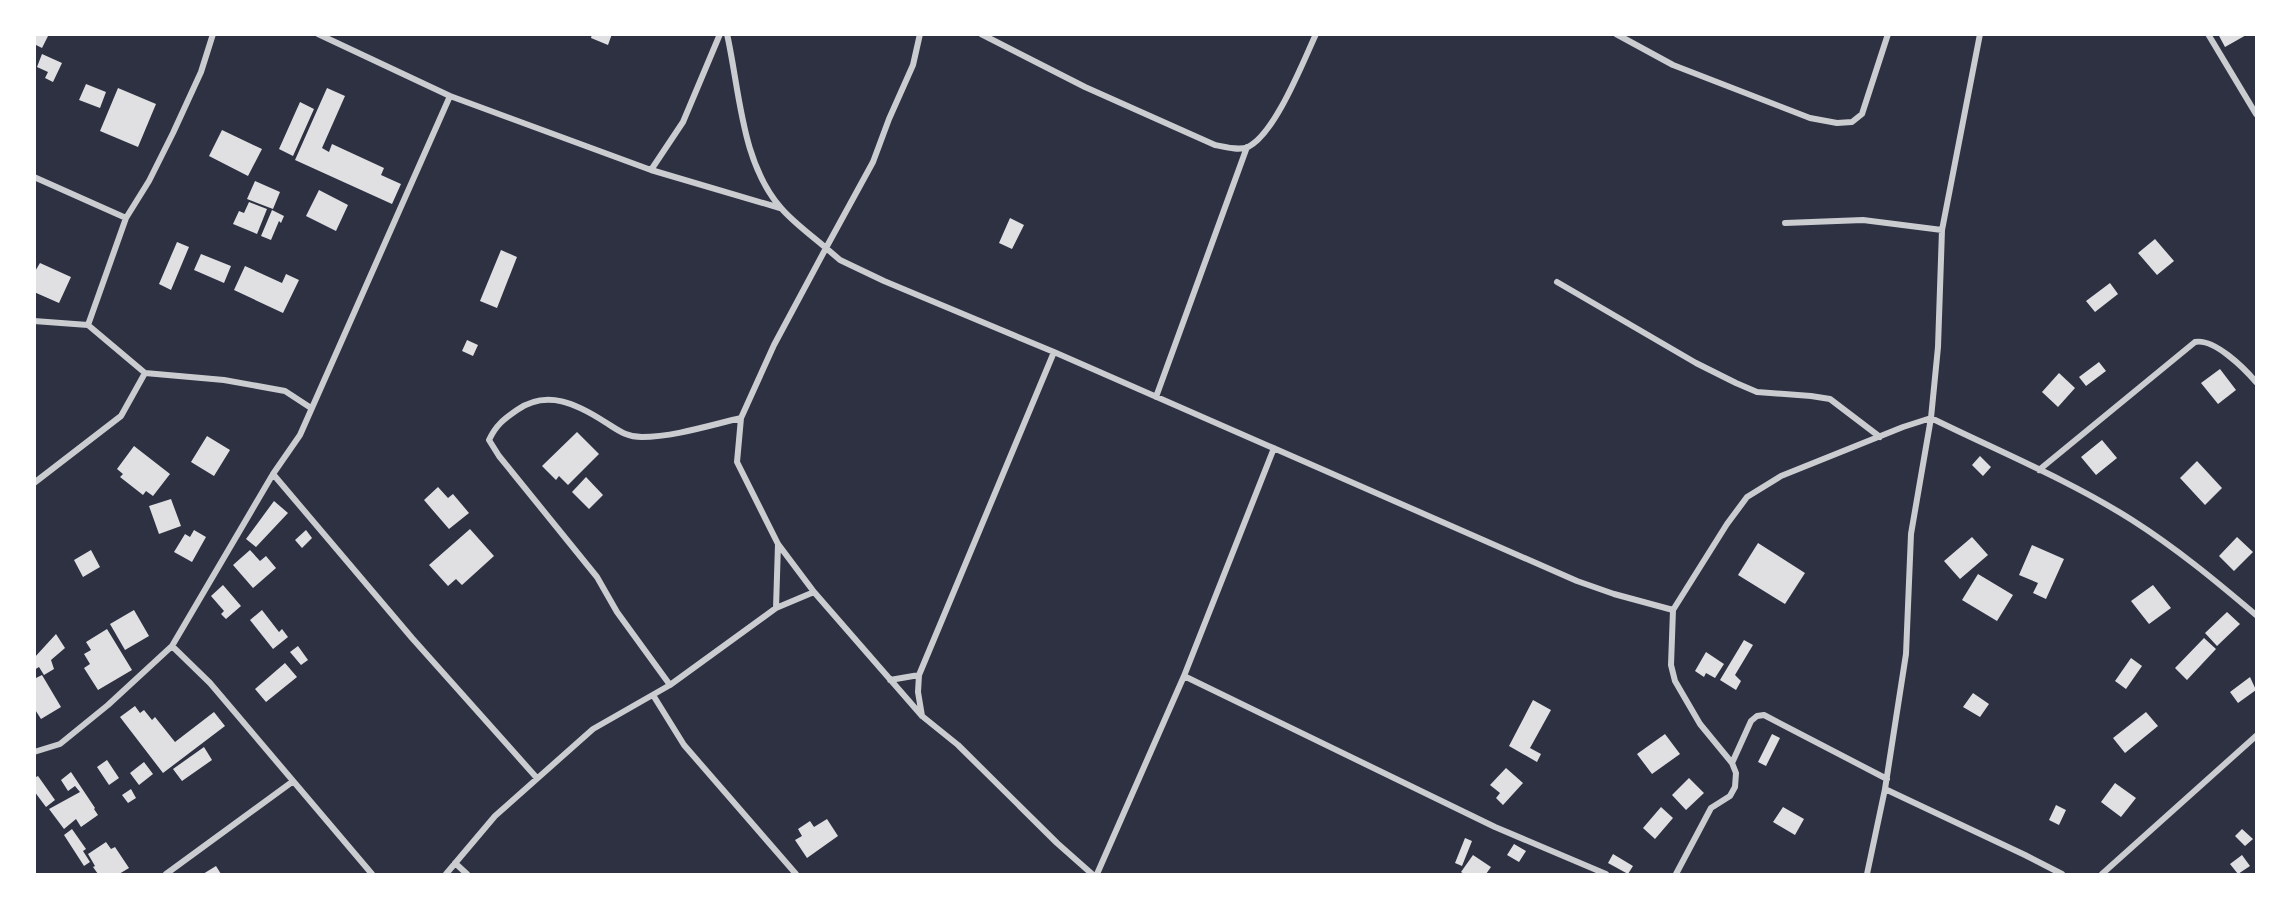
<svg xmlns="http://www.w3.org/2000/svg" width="2291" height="909" viewBox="0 0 2291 909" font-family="'DejaVu Sans',sans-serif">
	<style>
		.building { fill: #e0e0e3 }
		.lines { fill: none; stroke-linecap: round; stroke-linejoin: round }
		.minor { stroke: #caccd0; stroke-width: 6 }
	</style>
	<rect width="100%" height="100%" fill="#2d3142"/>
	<path class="building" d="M34,34H49L42,48L34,44Z
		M592,34H612L608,45L591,38Z
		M2218,34H2248L2225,47Z
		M42,54L62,63L53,82L45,78L48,72L37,67Z
		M86,84L106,92L100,108L79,100Z
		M118,88L156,104L138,147L100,131Z
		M327,88L345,96L322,148L329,152L332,144L384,168L381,175L401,184L392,204L295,160Z
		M300,102L314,109L293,156L279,149Z
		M222,130L262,149L248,176L209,156Z
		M255,181L280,192L273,209L247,199Z
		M319,190L348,205L336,231L306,216Z
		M249,202L267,209L257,234L233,224L239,211L244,213Z
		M272,210L284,216L281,223L279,221L271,240L261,236Z
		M1010,218L1024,225L1012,249L999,243Z
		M2155,239L2174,261L2157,275L2138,253Z
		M177,242L189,247L171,290L159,284Z
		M501,250L517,257L497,308L480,301Z
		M201,254L231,266L224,283L194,270Z
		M40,263L71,277L59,303L34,292V273Z
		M245,266L282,283L286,274L299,280L283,313L234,290Z
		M2110,283L2118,294L2095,312L2086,301Z
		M467,340L478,345L473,356L462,351Z
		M2099,362L2106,371L2086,386L2079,377Z
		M2220,369L2236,390L2218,404L2201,383Z
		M2059,373L2075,388L2058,407L2042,392Z
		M577,432L599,454L568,485L559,476L556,480L542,466Z
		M207,436L230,450L214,476L191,462Z
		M2102,440L2117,458L2096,475L2081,457Z
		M134,446L170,474L153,496L146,491L143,495L120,477L123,474L117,469Z
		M1980,456L1991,467L1983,476L1972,465Z
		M2197,461L2222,488L2205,505L2180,478Z
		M586,477L603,495L589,509L572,492Z
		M438,487L448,498L453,494L469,513L449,529L424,500Z
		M171,499L181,526L159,534L149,506Z
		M274,501L288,513L256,547L246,539Z
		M470,529L494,556L462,585L456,579L448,586L429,565Z
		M194,530L206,537L192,562L174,552L185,534L190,537Z
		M306,530L312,538L302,548L295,540Z
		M1972,537L1988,555L1960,579L1944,561Z
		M2237,537L2253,552L2234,571L2219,556Z
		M1758,543L1805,573L1785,604L1738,575Z
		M2032,545L2064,559L2046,599L2033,593L2038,583L2019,575Z
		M91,550L100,567L83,577L74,560Z
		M250,550L260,561L266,556L276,568L253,588L233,565Z
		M1978,574L2013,595L1997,621L1962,600Z
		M223,585L241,606L226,619L221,614L224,611L211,596Z
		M2153,585L2171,608L2149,624L2131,601Z
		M134,610L149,636L125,650L110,624Z
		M262,610L279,632L282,629L288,637L273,649L250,620Z
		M2227,612L2240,624L2217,646L2205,633Z
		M107,629L132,670L98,690L84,668L90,664L84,654L91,650L86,642Z
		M56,634L65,648L51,660L54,669L44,675L39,667L34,670V658Z
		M2204,638L2216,649L2187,680L2175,668Z
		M1744,640L1753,645L1735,675L1741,681L1736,690L1720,680Z
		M298,646L308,660L301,665L290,652Z
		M1706,652L1724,664L1715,678L1706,673L1704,677L1695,671Z
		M2131,658L2142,666L2126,689L2115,681Z
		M285,663L297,677L266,702L255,689Z
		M42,675L61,707L41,719L34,708V679Z
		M2250,677L2256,690L2238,703L2230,692Z
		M1973,693L1989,704L1980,717L1963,707Z
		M1533,700L1551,710L1530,748L1541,754L1537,762L1509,746Z
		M135,706L140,713L144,710L152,720L155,717L175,742L214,712L225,726L163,773L120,717Z
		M2146,712L2158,726L2125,753L2113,738Z
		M1665,734L1680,754L1652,774L1637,754Z
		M1772,734L1780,738L1766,766L1758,762Z
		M204,747L212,760L182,781L173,769Z
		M107,760L119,778L109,785L97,767Z
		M144,762L153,774L139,785L130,773Z
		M1506,768L1523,783L1503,805L1496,798L1500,793L1490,785Z
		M71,772L95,808L94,809L98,815L81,827L76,819L64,829L49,809L80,792L75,786L68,791L61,780Z
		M38,776L55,800L46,807L34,791V778Z
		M1689,778L1704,793L1686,810L1672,795Z
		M2115,783L2136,798L2121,817L2101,802Z
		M131,789L136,798L128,803L122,795Z
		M2056,805L2066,810L2059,825L2049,820Z
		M1661,807L1673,818L1655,839L1643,828Z
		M1783,807L1804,819L1795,835L1773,822Z
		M827,819L838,836L807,858L795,840L802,836L798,829L810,821L814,827Z
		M72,829L86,849L83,851L90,862L84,866L64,835Z
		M2242,829L2253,839L2245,846L2235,836Z
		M1465,838L1472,841L1462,866L1455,863Z
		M106,842L111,849L115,847L129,868L119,874H98L93,867L95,866L88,854Z
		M1514,844L1526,851L1519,862L1507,855Z
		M1613,854L1633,866L1628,874L1608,863Z
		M1473,855L1491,867L1486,874H1464L1461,872Z
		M2242,855L2250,866L2238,874L2230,864Z
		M216,866L221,874H203Z"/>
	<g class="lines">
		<path class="minor" d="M318,34L450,96L651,170L780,208
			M727,34C740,92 741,162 781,208C794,223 811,235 826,248L774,345L741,418L737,462L778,544L814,592
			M920,34L913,65L889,119L873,162L826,248L840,260L884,281L1054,352L1577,581L1614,594L1673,610L1727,524L1747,497L1781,476L1903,427L1931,418C1998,451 2069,480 2132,520C2176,548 2216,581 2256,615
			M981,34L1085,87L1215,145C1225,147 1239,151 1248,147C1275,134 1303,62 1316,34
			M1616,34L1673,65L1810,118L1837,123L1852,122L1862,114L1888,34
			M2208,34L2256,114
			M651,170L683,122L720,34
			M34,177L126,218
			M1785,223L1863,220L1942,230
			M1557,282L1696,363L1736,383L1757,392L1811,396L1830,399L1880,437
			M34,321L88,325L145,373L224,380L285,391L311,408
			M88,325L126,218L149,181L173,133L201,72L213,34
			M1156,397L1247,147
			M2039,470L2195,342C2214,338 2244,368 2256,382
			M273,474L412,638L536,777
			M34,483L121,416L145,373
			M776,608L778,544
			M1673,610L1671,665L1675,681L1700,724L1732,763L1736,773L1735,787L1730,796L1711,808L1676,874
			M172,646L210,683L372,874
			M1184,676L1274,448
			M890,680L919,675
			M670,685L617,612L597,577L499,456L489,440C496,425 504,419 517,410C547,389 577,404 605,422C618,430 626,437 642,437C673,437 711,425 741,418
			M653,695L684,745L796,874
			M922,716L918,692L919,675L1054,352
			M34,752L60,744L108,705L172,646L273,474L300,435L450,96
			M1732,763L1751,721L1757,716L1764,715L1887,779
			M1885,789L2025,855L2062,874
			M455,863L467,874
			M166,874L292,782
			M446,874L495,816L593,729L670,685L776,608L814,592L922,716L958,745L1057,843L1092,874
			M1097,874L1184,676L1495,827L1606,874
			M1867,874L1885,789L1906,654L1911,534L1931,418L1938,347L1942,230L1980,34
			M2102,874L2256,736"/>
	</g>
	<rect width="2291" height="909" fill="none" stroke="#ffffff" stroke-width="72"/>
</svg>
